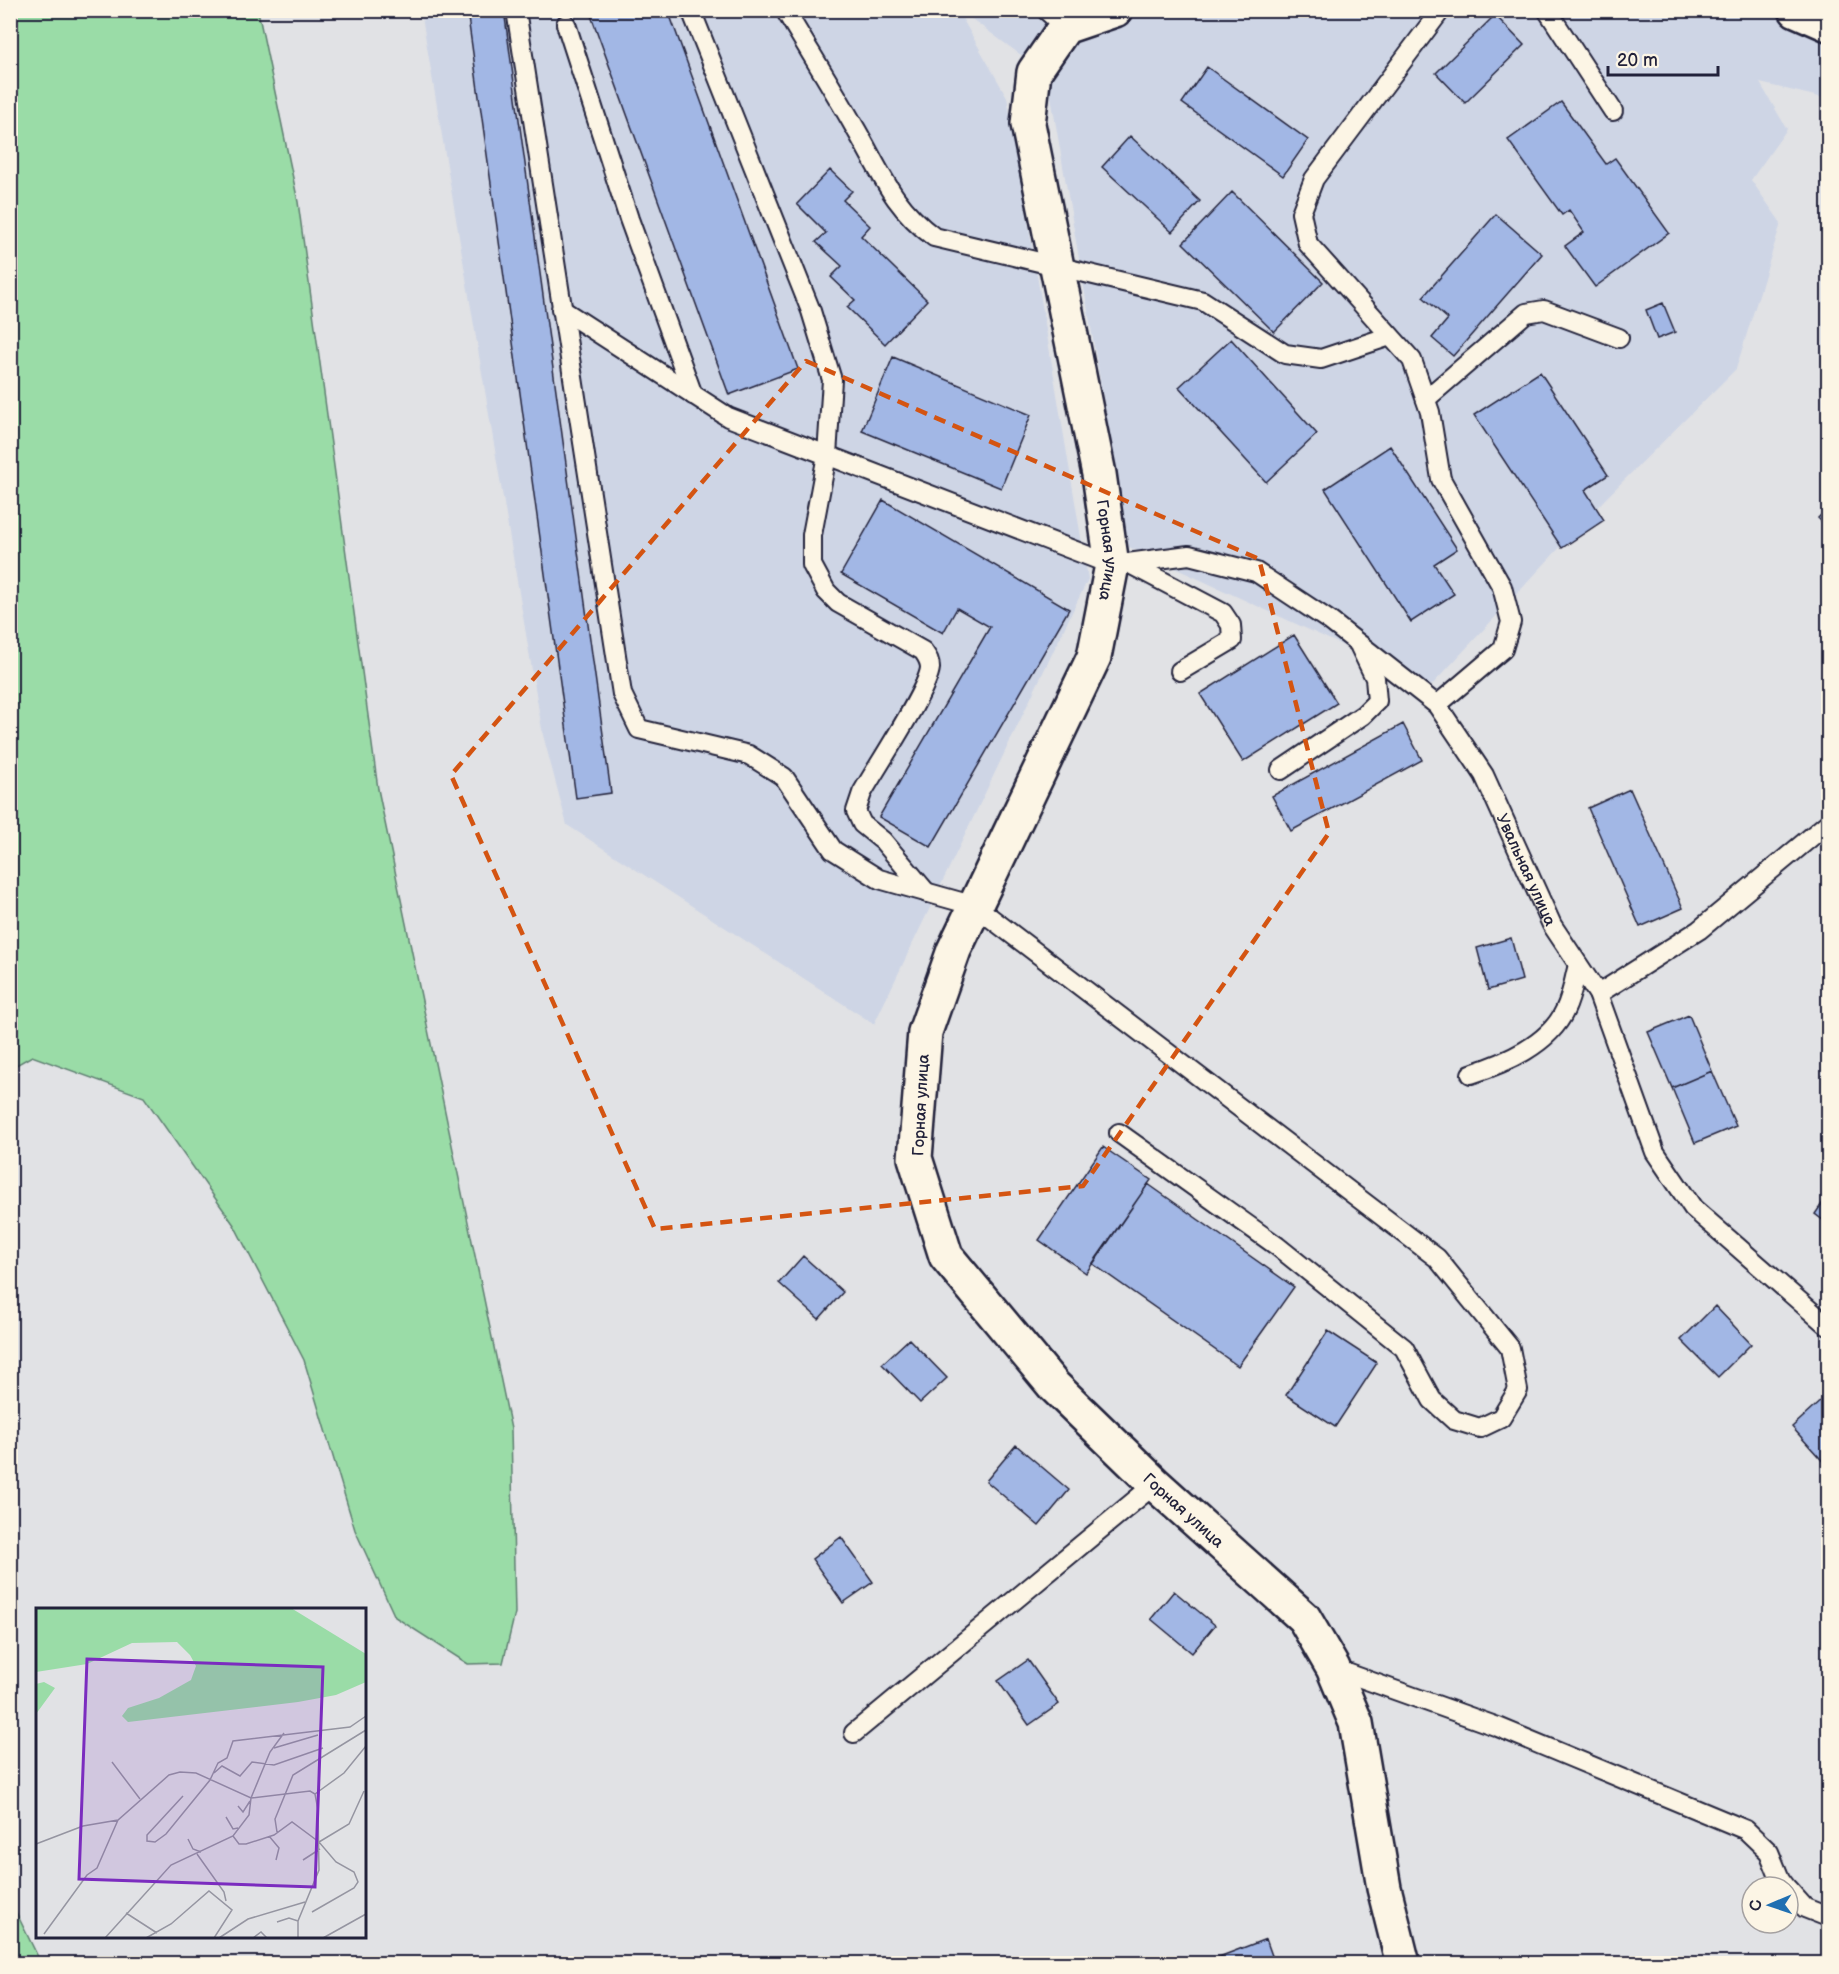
<svg xmlns="http://www.w3.org/2000/svg" width="1839" height="1974" viewBox="0 0 1839 1974" font-family="'Balsamiq Sans',sans-serif">
	<style>
		.built { fill: #ced5e5 }
		.green { fill: #9adca7; stroke: #5e7f71; stroke-width: 1.5 }
		.building { fill: #a2b7e5; stroke: #22223b; stroke-width: 1.5 }
		.lines { fill: none; stroke-linecap: round; stroke-linejoin: round }
		.service-casing { stroke: #22223b; stroke-width: 22 }
		.minor-casing { stroke: #22223b; stroke-width: 38 }
		.service { stroke: #fcf5e5; stroke-width: 18 }
		.minor { stroke: #fcf5e5; stroke-width: 33 }
		.marked { fill: none; stroke: #d45411; stroke-width: 4.5; stroke-dasharray: 12 8; stroke-linejoin: round }
		.labels { text-anchor: middle; stroke-width: 4.5; stroke-linejoin: round; paint-order: stroke }
		.street-label { font-size: 16px; fill: #22223b; stroke: #fcf5e5 }
		.inset-road { fill: none; stroke: #9595a1; stroke-width: 1.5 }
		.view { fill: #7b2cbf; fill-opacity: 0.15; stroke: #7b2cbf; stroke-width: 3 }
		.inset-edge { fill: none; stroke: #22223b; stroke-width: 3 }
	</style>
	<rect width="100%" height="100%" fill="#e1e2e5"/>
	<filter id="ink" filterUnits="userSpaceOnUse"><feTurbulence type="fractalNoise" baseFrequency=".0167" numOctaves="2"/><feDisplacementMap in="SourceGraphic" scale="12" xChannelSelector="R" yChannelSelector="G"/><feConvolveMatrix kernelMatrix="1 2 1 2 8 2 1 2 1" color-interpolation-filters="sRGB"/></filter>
	<g filter="url(#ink)">
		<path class="built" d="M421,11H958L1007,97L1088,579L874,1024L567,825L543,735Z
			M961,11H1828V99L1760,83L1787,129L1751,180L1781,223L1736,369L1605,499L1431,686L1129,547L1047,74Z"/>
		<path class="green" d="M10,11H258L298,202L378,789L511,1429L515,1613L503,1663L468,1664L395,1617L355,1530L304,1360L234,1225L144,1097L32,1056L11,1068Z
			M10,1902H11L41,1963H11Z"/>
		<path class="building" d="M467,10H504L611,793L576,798Z
			M589,10H668L798,369L729,395Z
			M1495,15L1524,45L1465,103L1436,73Z
			M1207,67L1308,140L1283,176L1182,103Z
			M1561,102L1606,164L1615,158L1669,233L1595,287L1565,246L1584,232L1569,210L1562,215L1508,140Z
			M1130,136L1200,201L1172,232L1102,167Z
			M830,170L852,191L843,200L870,226L861,236L927,300L885,344L847,307L855,300L831,277L842,266L816,242L826,233L797,204Z
			M1232,192L1323,282L1274,332L1183,243Z
			M1496,214L1542,254L1453,356L1432,338L1448,319L1423,297Z
			M1663,303L1675,332L1657,339L1646,310Z
			M1231,339L1317,434L1266,482L1179,387Z
			M893,357L1031,415L1001,488L862,431Z
			M1540,372L1608,475L1585,490L1604,520L1562,548L1474,415Z
			M1390,446L1457,549L1434,564L1454,594L1411,622L1325,489Z
			M883,500L1069,609L931,847L879,817L990,627L957,608L943,633L841,574Z
			M1828,508V528L1818,518Z
			M1294,635L1337,703L1243,762L1200,694Z
			M1403,724L1422,760L1291,831L1272,796Z
			M1630,789L1683,908L1640,927L1588,808Z
			M1511,938L1522,980L1488,990L1477,948Z
			M1689,1015L1712,1071L1672,1088L1648,1032Z
			M1712,1071L1736,1126L1695,1143L1672,1088Z
			M1103,1147L1151,1180L1086,1273L1039,1240Z
			M1148,1184L1294,1287L1238,1366L1093,1264Z
			M1828,1195V1224L1815,1214Z
			M803,1256L843,1292L819,1319L779,1283Z
			M1715,1306L1751,1344L1718,1377L1681,1340Z
			M1328,1331L1377,1363L1335,1427L1286,1395Z
			M909,1339L947,1378L920,1403L882,1364Z
			M1824,1398L1828,1403V1467L1792,1427Z
			M1016,1445L1069,1490L1039,1526L986,1481Z
			M841,1537L873,1582L843,1603L812,1559Z
			M1174,1591L1215,1625L1192,1653L1151,1619Z
			M1028,1660L1059,1704L1029,1725L998,1681Z
			M1266,1939L1275,1964H1207L1206,1962Z"/>
		<g class="lines">
			<g class="service-casing">
				<g id="service">
					<path d="M516,10L622,694L639,729L749,755L784,777L833,850L879,879L975,906L1437,1258L1510,1348L1518,1390L1501,1418L1480,1428L1454,1420L1432,1400L1404,1348L1277,1246L1119,1133"/>
					<path d="M691,10L811,311L832,380L827,455L812,535V565L826,591L838,603L923,651C927,657 930,660 930,668C928,690 876,768 862,793L856,811L862,824L883,841L927,893"/>
					<path d="M785,10C808,49 832,87 854,126C880,170 891,205 934,237L1203,301L1285,354L1321,359L1390,336"/>
					<path d="M1046,10L1065,27"/>
					<path d="M1547,10L1613,111"/>
					<path d="M566,24L629,219L693,395"/>
					<path id="s1" d="M561,309L728,417L1112,565L1189,555L1256,572L1330,621L1437,705L1484,775L1552,925L1598,994L1655,1152L1693,1208L1828,1326"/>
					<path d="M1426,399L1526,313L1544,310L1619,338"/>
					<path d="M1130,564L1223,613L1231,625L1232,640L1180,671"/>
					<path d="M1437,705L1503,649L1511,622L1502,587L1441,479L1430,412L1412,360L1308,244L1301,213L1314,179L1441,10"/>
					<path d="M1281,770L1363,715L1377,701L1375,678L1360,647"/>
					<path d="M1598,994L1699,930L1828,823"/>
					<path d="M1471,1074C1505,1063 1549,1045 1565,1010C1572,996 1574,979 1578,965"/>
					<path d="M1333,1668L1498,1727L1746,1830L1769,1852L1780,1879L1786,1887"/>
					<path d="M854,1733L1155,1484"/>
					<path d="M1788,1889L1805,1908L1828,1917"/>
				</g>
			</g>
			<g class="minor-casing">
				<g id="minor">
					<path id="s2" d="M1115,10L1065,27L1034,72L1028,124L1099,474L1112,565L1094,657L954,950L925,1032L915,1158L946,1256L1054,1386L1155,1484L1304,1618L1333,1668L1356,1723L1384,1888L1403,1964"/>
					<path d="M1796,10L1828,24"/>
				</g>
			</g>
			<use href="#service" class="service"/>
			<use href="#minor" class="minor"/>
		</g>
	</g>
	<path class="marked" d="M806,361L1259,559L1329,833L1083,1186L655,1229L451,775Z"/>
	<g class="labels">
		<g class="street-label">
			<text dy="6" stroke="none"><textPath href="#s2" startOffset="594">Горная улица</textPath></text>
			<text dy="6" stroke="none"><textPath href="#s1" startOffset="1170">Увальная улица</textPath></text>
			<text transform="translate(920 1105) rotate(-87)" y="6">Горная улица</text>
			<text dy="6" stroke="none"><textPath href="#s2" startOffset="1692">Горная улица</textPath></text>
		</g>
	</g>
	<g transform="translate(36 1608)">
		<rect width="330" height="330" fill="#e1e2e5"/>
		<path d="M0,0H255L330,46V74L300,87L262,94L92,114L86,108L92,100L123,90L155,72L160,58L154,47L141,34L96,35L51,56L0,64ZM8,74L19,80L0,106V76Z" fill="#9adca7"/>
		<path class="inset-road" d="M238,140L282,127M76,154L104,191M178,165L186,158L204,168L216,154L238,157L287,140M279,186L308,165L330,138M147,188L111,227V233L119,234L130,226L174,172L182,155L191,150L197,133L314,119L330,108M202,198L207,204L214,193M190,209L197,221L202,220M241,224L239,211L257,167L330,122M197,228L203,236H210L238,227L256,214L283,234L300,254L318,264L322,274L318,280L276,304M233,228L243,240L240,252M152,231L157,241L165,244M283,234L313,216L328,183M0,236L47,218L82,212L133,167L144,164L160,165L215,190L274,183L279,186L282,202L283,262L262,313V330M161,246L188,284L190,293M267,252L284,241M90,305L121,325M241,314L253,310L262,313M8,326L51,267L61,260L82,212M69,330L135,257L197,228L213,207L215,190L234,144L248,125M110,330L135,316L173,283L196,302L178,330M183,330L212,311L269,294M217,330L225,324L231,330M287,330L330,306"/>
		<path class="view" d="M51,51L287,59L279,279L43,271Z"/>
		<rect width="330" height="330" class="inset-edge"/>
	</g>
	<rect width="1839" height="1974" fill="none" stroke="#fcf5e5" stroke-width="36"/>
	<rect x="18" y="18" width="1803" height="1938" fill="none" stroke="#22223b" stroke-width="2" filter="url(#ink)"/>
	<g transform="translate(1770 1905) rotate(268)"><circle r="28" fill="#fcf5e5" stroke="#a5a1a1" stroke-width="1.5"/>
	<path d="M0-4.5L10 22L0 15L-10 22Z" fill="#1f6fb2"/>
	<text y="-9" font-size="16" font-weight="bold" text-anchor="middle" fill="#22223b">С</text>
	</g>
	<path d="M1608 66v9h110v-9" fill="none" stroke="#22223b" stroke-width="3"/>
	<text x="1617" y="66" font-size="18" fill="#22223b" stroke="#fcf5e5" stroke-width="4.5" paint-order="stroke">20 m</text>
</svg>
